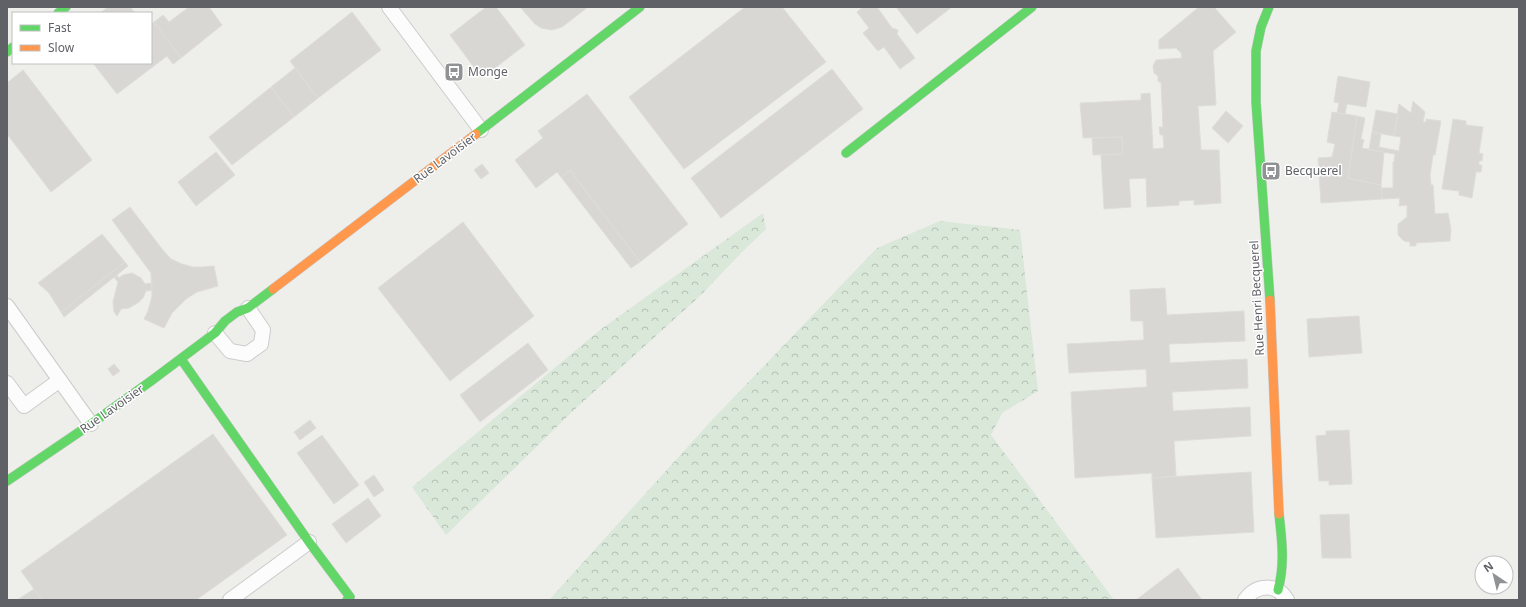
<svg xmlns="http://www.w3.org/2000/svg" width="1526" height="607" viewBox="0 0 1526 607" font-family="'Noto Sans',sans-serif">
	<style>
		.forest { fill: url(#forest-crowns) }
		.building { fill: #d8d7d4; stroke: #deddd9 }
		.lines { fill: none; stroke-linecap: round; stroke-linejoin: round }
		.street-casing { stroke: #cbcccb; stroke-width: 16 }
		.fast-casing { stroke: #c9caca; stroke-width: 10 }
		.slow-casing { stroke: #c9caca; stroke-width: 10 }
		.street { stroke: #fcfcfc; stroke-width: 14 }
		.fast { stroke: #63d668; stroke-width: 9 }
		.slow { stroke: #ff974d; stroke-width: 9 }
		.labels { text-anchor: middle; stroke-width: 3; stroke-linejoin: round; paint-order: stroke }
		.poi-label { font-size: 12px; fill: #5f6166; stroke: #fff; text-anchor: start }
		.street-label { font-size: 12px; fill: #5f6166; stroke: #fff }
	</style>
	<defs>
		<pattern id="forest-crowns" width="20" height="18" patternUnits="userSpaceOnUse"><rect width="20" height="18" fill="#d9e8d9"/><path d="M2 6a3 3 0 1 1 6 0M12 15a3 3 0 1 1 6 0" fill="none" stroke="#b3bfb4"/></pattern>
	</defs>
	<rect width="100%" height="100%" fill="#eeeeea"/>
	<path class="forest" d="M763,213L766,229L744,250L699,297L574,410L446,535L412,487L600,330Z
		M940,221L1020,230L1038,391L1002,413L991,435L1114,600H549L712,420L877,248Z"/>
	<path class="building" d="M108,7H130L135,13H100Z
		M189,7H209L222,25L181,58L154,22L163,15L169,22Z
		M486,7H496L525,45L482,78L450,35Z
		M520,7H588L562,27L552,30L541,28L535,24Z
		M745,7H782L826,62L684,169L629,97Z
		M863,7H877L892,28L898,30L897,34L915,58L900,69L884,47L878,51L863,33L869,28L857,12Z
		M896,7H952L917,34Z
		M1199,7H1214L1236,32L1213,51L1216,105L1198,106L1201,150H1219L1221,203L1194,205V200L1179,201V205L1147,207L1146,178L1129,179L1131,207L1104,209L1101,155L1123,154L1122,137L1083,138L1080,103L1141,100V94L1150,93L1153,149L1164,148L1163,135H1160L1159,127H1163L1161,82H1158V76L1154,73L1153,66L1156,60L1182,58L1181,53L1176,48L1159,49V40Z
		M352,12L381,50L318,98L290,61Z
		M154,22L181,58L173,64L167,56L117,94L93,63H151V24Z
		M295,68L318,98L294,117L271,87Z
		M832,69L863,109L721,218L691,178Z
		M23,70L92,160L51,192L7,134V83Z
		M1338,76L1370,82L1366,107L1347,104L1345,114L1337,113L1339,103L1334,102Z
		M271,87L294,117L232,165L209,137Z
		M587,94L688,224L640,262L570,170L561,177L557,172L536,188L515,160L543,138L538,131Z
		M1413,101L1425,112L1423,122H1426V119L1441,121L1435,155H1433L1430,175L1431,185H1433L1435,214L1448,213L1451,229L1450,241L1416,243V246H1410V242L1404,241L1398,235V224L1407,217V205L1399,206L1400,198L1382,199L1381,188H1393V162H1394L1395,154L1369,150L1372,132L1381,134L1379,147L1399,151L1401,137L1394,136L1399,104L1411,113Z
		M1376,110L1398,114L1394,136L1372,132Z
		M1226,111L1243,126L1228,143L1212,128Z
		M1332,112L1357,116L1348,178L1381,185L1382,199L1321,203L1318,158L1332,157L1335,144L1327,142Z
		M1357,116L1365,118L1361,139L1364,140L1362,148L1384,152L1381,185L1348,178Z
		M1453,119L1466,121V125L1483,127L1479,153L1483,154L1482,161H1479V165H1482L1481,172H1476L1472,198L1459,195V191L1442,189Z
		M1122,137L1123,154L1093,155L1092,138Z
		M216,152L235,175L196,206L178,182Z
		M482,164L489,173L481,179L474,170Z
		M570,170L640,262L631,268L561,177Z
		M130,207L162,249L171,259L182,264L193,267H203L214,266L218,286L197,292L186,299L172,313L164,328L144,319L148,311L152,296L151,273L112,220Z
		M463,222L534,316L450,381L378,288Z
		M102,234L125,262L61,312L49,293L38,283Z
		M125,262L128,266L64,317L61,312Z
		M132,273L141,278L145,284L152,283V290L146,291L143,298L139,302L129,308L121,309L117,316L114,312L113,302L118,282L114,277L117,275L119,278L123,275Z
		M1165,288L1167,315L1244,311L1245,341L1169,344L1170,363L1247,359L1248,388L1172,392L1173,411L1250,407L1251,436L1174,441L1176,476L1152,478V473L1075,478L1071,392L1147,387L1146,369L1069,373L1067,344L1144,340L1143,321H1131L1130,290Z
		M1359,316L1362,353L1309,357L1307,319Z
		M528,343L548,370L480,422L460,395Z
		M114,364L120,371L113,376L108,369Z
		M310,420L316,428L300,440L294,432Z
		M1349,430L1352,484L1329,485V481H1319L1316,436L1326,435V431Z
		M213,434L287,535L196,600H42L21,571Z
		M322,435L359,485L334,504L297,453Z
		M1251,472L1254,532L1156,538L1152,478Z
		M374,475L384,490L374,497L364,482Z
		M368,498L381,516L346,543L332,524Z
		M1349,514L1351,558H1322L1320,515Z
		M1178,568L1202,600H1136Z
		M34,589L42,600H17Z"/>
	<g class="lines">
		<g class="street-casing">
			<path id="street" d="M389,7L481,130
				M7,306L91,424
				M215,333L230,351L247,354L261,344L263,330L248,308
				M7,383L24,406L60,380
				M230,600L309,542
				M1245,600C1256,584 1277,583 1287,600"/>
		</g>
		<g class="fast-casing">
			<path id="fast" d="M1269,7L1261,27L1256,51V102L1270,300
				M58,13L66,7
				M7,52L13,47
				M476,134L640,7
				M846,153L1032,7
				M181,359L309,542L350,597L347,600
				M7,481L91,424L151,381L215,333L225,321L237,312L248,308L273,289
				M1278,590C1285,565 1282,540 1279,514"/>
		</g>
		<g class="slow-casing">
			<path id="slow" d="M273,289L476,134
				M1270,300L1279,514"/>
		</g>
		<use href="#street" class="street"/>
		<use href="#fast" class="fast"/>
		<use href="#slow" class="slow"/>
	</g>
	<defs>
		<g id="bus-square" transform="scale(1)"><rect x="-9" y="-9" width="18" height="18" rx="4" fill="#919294" stroke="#fff"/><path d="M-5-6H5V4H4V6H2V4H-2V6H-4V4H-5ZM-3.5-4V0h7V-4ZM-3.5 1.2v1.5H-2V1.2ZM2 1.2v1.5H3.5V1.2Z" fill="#fff"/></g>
	</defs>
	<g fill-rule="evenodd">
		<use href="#bus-square" x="454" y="72"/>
		<use href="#bus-square" x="1271" y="171"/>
	</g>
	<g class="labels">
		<g class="poi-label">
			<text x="468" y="76">Monge</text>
			<text x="1285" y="175">Becquerel</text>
		</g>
		<g class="street-label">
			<text transform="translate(445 158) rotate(-37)" y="4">Rue Lavoisier</text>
			<text transform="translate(1257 298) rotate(-93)" y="4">Rue Henri Becquerel</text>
			<text transform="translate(112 409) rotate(-35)" y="4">Rue Lavoisier</text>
		</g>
	</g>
	<rect width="1526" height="607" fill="none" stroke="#5f6166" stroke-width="16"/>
	<rect x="12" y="12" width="140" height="52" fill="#ffffff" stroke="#bfc0c2"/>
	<rect x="20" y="25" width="20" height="6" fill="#63d668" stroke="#bfc0c2"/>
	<text x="48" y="32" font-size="12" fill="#5f6166">Fast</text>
	<rect x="20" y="45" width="20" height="6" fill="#ff974d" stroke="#bfc0c2"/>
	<text x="48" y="52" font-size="12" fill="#5f6166">Slow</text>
	<g transform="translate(1494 575) rotate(325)"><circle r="19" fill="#ffffff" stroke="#bfc0c2"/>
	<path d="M0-3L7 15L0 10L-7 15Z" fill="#919294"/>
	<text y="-6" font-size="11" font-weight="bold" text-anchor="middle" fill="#5f6166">N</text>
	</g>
</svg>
